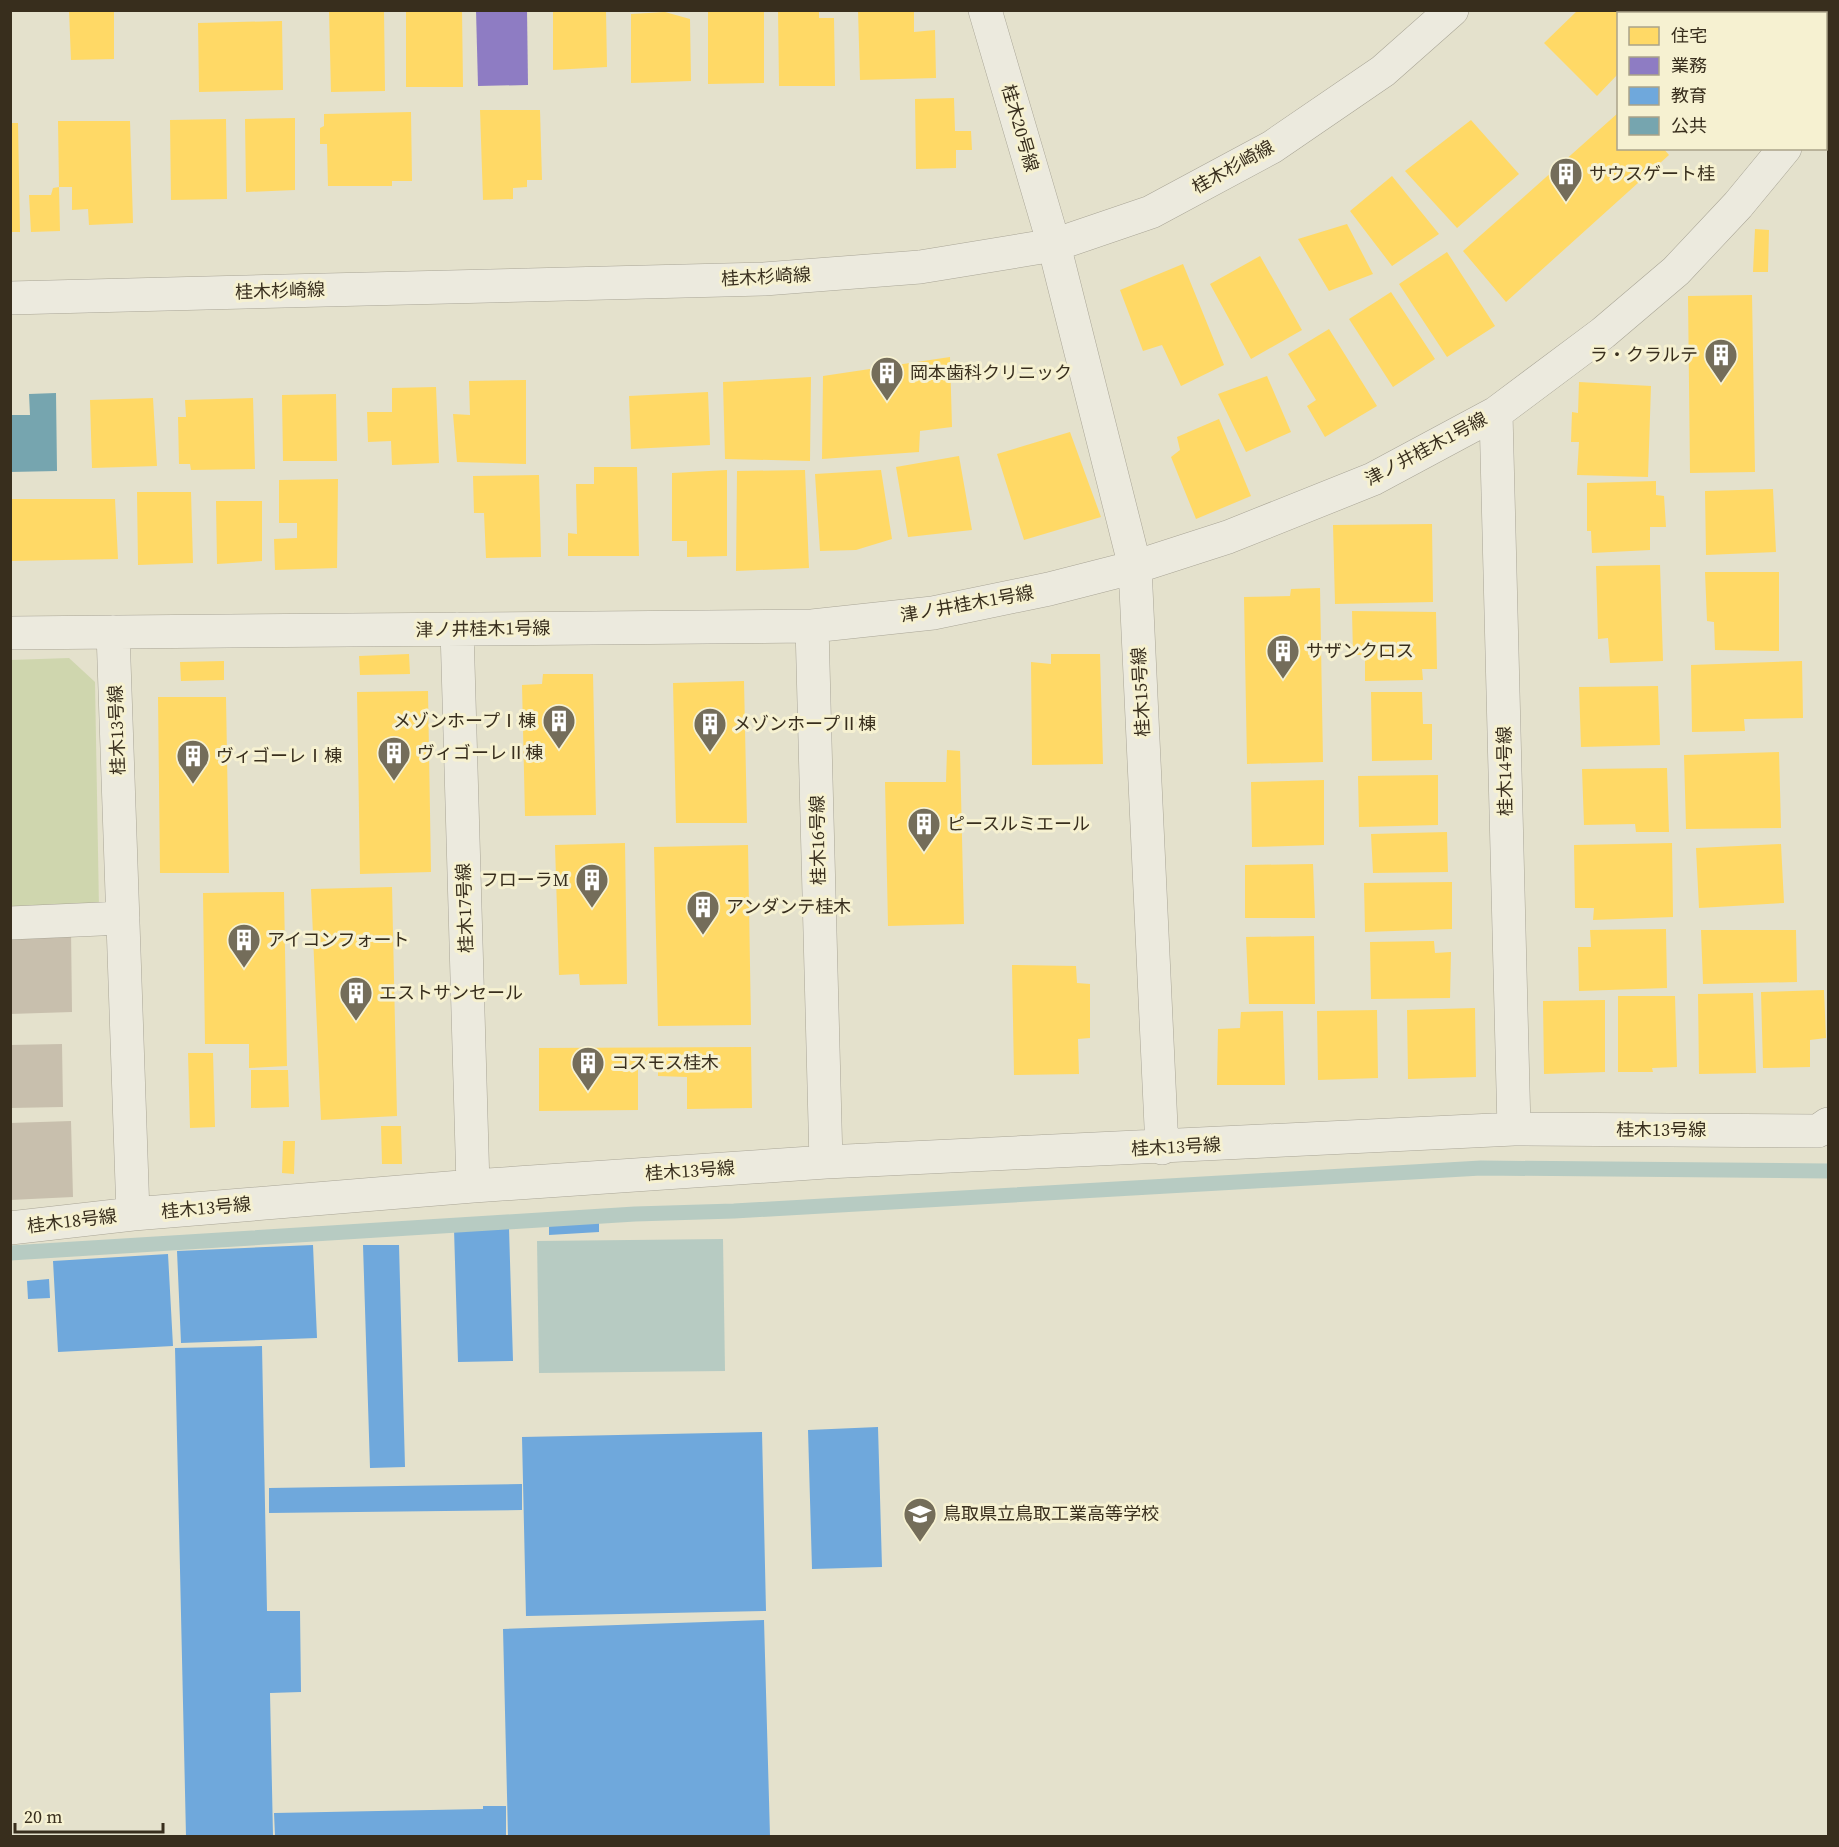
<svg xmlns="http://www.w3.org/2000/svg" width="1839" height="1847" viewBox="0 0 1839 1847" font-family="'Source Serif 4','Noto Sans JP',serif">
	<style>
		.green { fill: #cfd6ae }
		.water { fill: #b7cbc2 }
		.homes { fill: #ffd966 }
		.offices { fill: #8e7cc3 }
		.schools { fill: #6fa8dc }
		.public { fill: #76a5af }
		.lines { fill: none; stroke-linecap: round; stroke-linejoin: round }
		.stream { stroke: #b7cbc2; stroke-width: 15 }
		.building { fill: #c8bfad }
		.minor-casing { stroke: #a9a596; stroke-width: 34 }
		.minor { stroke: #eceade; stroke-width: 33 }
		.labels { text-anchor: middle; stroke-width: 6; stroke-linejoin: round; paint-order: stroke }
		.street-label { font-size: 18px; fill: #382e1d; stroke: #f6f1d1 }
		.poi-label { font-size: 18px; fill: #382e1d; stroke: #f6f1d1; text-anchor: start }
	</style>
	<rect width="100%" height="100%" fill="#e4e1cc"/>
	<path class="green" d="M69,658L95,682L99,908L11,909L10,660Z"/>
	<path class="water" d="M723,1239L725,1371L539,1373L537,1241Z"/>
	<path class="homes" d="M69,10H114V59L71,60Z
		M329,10H384L385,91L331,92Z
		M406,10H462L463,87H406Z
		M553,10H606L607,67L553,70Z
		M778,10H819V18H834L835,86H779Z
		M858,10H914V32L935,30L936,78L860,80Z
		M1578,10H1626L1629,14H1618V74L1597,96L1544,43Z
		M665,12L690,19L691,81L631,83V14Z
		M708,12H764V83L708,84Z
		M282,21L283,90L199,92L198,23Z
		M954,98L955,131H971L972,150H956V168L916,169L915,99Z
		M480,110H540L542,180H527V187L513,188V199L483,200Z
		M411,112L412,181H392V186H328L327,144H320V128L324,126V114Z
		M1618,113V148H1663L1669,155L1506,302L1463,251Z
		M295,118V190L246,192L245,119Z
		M226,119L227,199L171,200L170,120Z
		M1471,120L1519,174L1457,228L1405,171Z
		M58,121H130L133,223L89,225L88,209L72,210V187H59Z
		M10,123H18L20,232H10Z
		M1392,176L1439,234L1392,266L1350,211Z
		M59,187L60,231L31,232L29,195H51L53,188Z
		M1347,224L1373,274L1329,291L1298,239Z
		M1755,229L1769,230L1768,272H1753Z
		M1447,252L1495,326L1447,357L1399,284Z
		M1260,256L1302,330L1251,359L1210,284Z
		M1183,264L1224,365L1181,386L1162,345L1143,351L1120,290Z
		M1391,292L1435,359L1393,387L1349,319Z
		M1752,295L1755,472L1690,473L1688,296Z
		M1329,329L1377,406L1325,437L1307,406L1316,400L1288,354Z
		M950,357L952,427L920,431L919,452L822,459L823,376Z
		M1267,376L1291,432L1246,452L1218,394Z
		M811,377L810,461L725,459L723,382Z
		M526,380V464L457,462L453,414L470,415L469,381Z
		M1579,382L1651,386L1648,477L1577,475L1579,442H1571L1572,412L1578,413Z
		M436,387L439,463L392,465L391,441L368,442L367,412H392V388Z
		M708,392L710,445L631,449L629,396Z
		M336,394L337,461H283L282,395Z
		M153,398L157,466L92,468L90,400Z
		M253,398L255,469L191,470L190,464H179L178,417H186L185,400Z
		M1219,419L1251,496L1196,519L1171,457L1180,450L1177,437Z
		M1070,432L1101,517L1024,540L997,454Z
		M959,456L972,530L908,537L896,467Z
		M594,467H637L639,556H568V533L577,534L576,484H594Z
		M727,470V556L687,557V541H672V473Z
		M805,470L809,568L736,571L737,471Z
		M881,470L892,539L856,550L820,551L815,474Z
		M539,475L541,557L486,558L484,513H474L473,476Z
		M338,479L337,568L275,570L274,539L297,538V523H279V480Z
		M1656,481V495L1664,496L1666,527H1650V550L1592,553L1591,531H1587V483Z
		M1773,489L1776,552L1706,555L1705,491Z
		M137,492H191L193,563L138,565Z
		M10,499H115L118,559L10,561Z
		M216,501H262V561L217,564Z
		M1432,524L1433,602L1335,604L1333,525Z
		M1660,565L1663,661L1610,663L1608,638L1598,639L1596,566Z
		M1705,572H1779V651L1715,650L1714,622L1707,621Z
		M1320,588L1323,762L1247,764L1244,597L1290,596L1291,589Z
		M1352,611L1436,612L1437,669H1422L1423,680L1365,681V655H1353Z
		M409,654L410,674L360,675L359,656Z
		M1051,654H1100L1103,764L1032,765L1031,662L1051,664Z
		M224,661V680L181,681L180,662Z
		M1802,661L1803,718L1744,719L1745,731L1692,732L1691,665Z
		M543,674H593L596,815L525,816L522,685L542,684Z
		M744,681L747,823H676L673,683Z
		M1658,686L1660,745L1581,747L1579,687Z
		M428,691L431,872L360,874L357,692Z
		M1371,692H1422L1423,724H1432V760L1372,761Z
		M158,697H226L229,873H160Z
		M947,750L960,751L964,924L888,926L885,782H946Z
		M1779,752L1781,828L1686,829L1684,755Z
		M1667,768L1669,832H1636L1635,824L1584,825L1582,769Z
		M1438,775V825L1359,827L1358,776Z
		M1324,780V845L1252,847L1251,782Z
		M1447,832L1448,872L1373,873L1371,834Z
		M625,843L627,984L580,985L579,974L559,975L555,845Z
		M1672,843L1673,917L1593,920L1594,908H1575L1574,845Z
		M1781,844L1784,903L1699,908L1696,848Z
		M748,845L751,1025L658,1026L654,847Z
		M1313,864L1315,918H1245V865Z
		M1452,882V929L1365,932L1364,883Z
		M392,887L397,1116L321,1120L311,889Z
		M284,892L287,1066L249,1068V1044H205L203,893Z
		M1666,929L1667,988L1579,991L1578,947H1591L1590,930Z
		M1701,930H1796L1797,982L1703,984Z
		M1314,936L1315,1004H1249L1246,937Z
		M1434,941L1435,953L1451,952L1450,998L1371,999L1370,942Z
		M1012,965L1076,966L1077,983L1090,984V1038L1078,1039L1079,1074L1014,1075Z
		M1824,990L1826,1038L1810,1040V1067L1763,1068L1761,992Z
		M1753,993L1756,1073L1699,1074L1698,994Z
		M1618,996H1675L1677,1067L1652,1068L1653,1072H1618Z
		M1605,1000V1072L1544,1074L1543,1001Z
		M1475,1008L1476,1077L1408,1079L1407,1010Z
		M1377,1010L1378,1078L1318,1080L1317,1011Z
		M1283,1011L1285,1085H1217L1218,1029L1240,1028L1241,1012Z
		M751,1047L752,1108L687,1109V1077L658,1076V1061H638V1110L539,1111V1048Z
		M188,1053H213L215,1127L190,1128Z
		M251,1070H288L289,1107L251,1108Z
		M381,1126H401L402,1164H382Z
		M283,1141H295L294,1174L282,1173Z"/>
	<path class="offices" d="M476,10H527L528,85L478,86Z"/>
	<path class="schools" d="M599,1220V1232L549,1235V1222Z
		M509,1228L513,1361L458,1362L454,1229Z
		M313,1245L317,1338L181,1343L177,1251Z
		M363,1245H399L405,1467L370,1468Z
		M168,1254L173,1346L58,1352L53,1261Z
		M49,1279L50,1298L28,1299L27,1281Z
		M262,1346L267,1611H300L301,1692L270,1693L273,1836H186L175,1348Z
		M878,1427L882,1567L812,1569L808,1430Z
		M762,1432L766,1611L526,1616L522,1437Z
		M522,1484V1510L269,1513V1488Z
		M764,1620L770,1836H508L503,1629Z
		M483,1806H506V1836H275L274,1813L483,1809Z"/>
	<path class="public" d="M56,393L57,471L10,472V415H30L29,394Z"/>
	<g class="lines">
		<path class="stream" d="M10,1253L635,1214L734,1211L1481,1168L1828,1171"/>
	</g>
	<path class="building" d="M71,929L72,1012L10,1014V932Z
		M62,1044L63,1107L10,1108V1045Z
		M71,1121L73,1197L10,1200V1123Z"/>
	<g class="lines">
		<g class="minor-casing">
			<path id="minor" d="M985,10L1054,245L1135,567L1162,1148
				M1775,10L1777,14
				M1826,93L1828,97V118
				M10,298L764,279L920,267L1054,245L1151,212L1272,147L1383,71L1452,10
				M1496,413L1514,1129
				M812,626L826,1162
				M457,629L473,1186
				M113,632L133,1214L473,1186L826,1162L1514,1129L1818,1131L1828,1124
				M10,633L812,626L933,613L1049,589L1135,567L1228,537L1373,479L1496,413L1603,333L1676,271L1738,205L1785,148
				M10,923L123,918
				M10,1228L133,1214"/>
		</g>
		<use href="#minor" class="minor"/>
	</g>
	<defs>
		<g id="building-pin" transform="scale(1.725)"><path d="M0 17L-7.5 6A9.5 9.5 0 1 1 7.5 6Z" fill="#746d5a" stroke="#f6f1d1"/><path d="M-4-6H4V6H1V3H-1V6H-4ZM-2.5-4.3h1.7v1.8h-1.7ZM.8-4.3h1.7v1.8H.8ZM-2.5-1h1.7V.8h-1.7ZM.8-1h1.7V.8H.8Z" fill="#fff"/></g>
		<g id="school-pin" transform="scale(1.725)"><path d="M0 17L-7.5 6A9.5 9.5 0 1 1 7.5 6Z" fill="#746d5a" stroke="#f6f1d1"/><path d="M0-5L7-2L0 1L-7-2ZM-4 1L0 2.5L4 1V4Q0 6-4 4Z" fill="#fff"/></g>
	</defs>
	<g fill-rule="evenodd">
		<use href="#building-pin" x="1566" y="174"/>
		<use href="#building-pin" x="1721" y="355"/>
		<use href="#building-pin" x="887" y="373"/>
		<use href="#building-pin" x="1283" y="651"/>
		<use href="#building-pin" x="559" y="721"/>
		<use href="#building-pin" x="710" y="724"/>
		<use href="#building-pin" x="394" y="753"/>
		<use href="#building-pin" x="193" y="756"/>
		<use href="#building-pin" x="924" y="824"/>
		<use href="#building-pin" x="592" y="880"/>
		<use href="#building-pin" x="703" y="907"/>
		<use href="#building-pin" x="244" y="940"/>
		<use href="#building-pin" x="356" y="993"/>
		<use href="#building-pin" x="588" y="1063"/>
		<use href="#school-pin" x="920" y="1514"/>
	</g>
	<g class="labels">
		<g class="street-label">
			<text transform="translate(1020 128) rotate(74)" y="6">桂木20号線</text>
			<text transform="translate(1233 167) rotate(-29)" y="6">桂木杉崎線</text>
			<text transform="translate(766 277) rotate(-3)" y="6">桂木杉崎線</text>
			<text transform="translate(280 291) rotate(-2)" y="6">桂木杉崎線</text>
			<text transform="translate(1426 449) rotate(-28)" y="6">津ノ井桂木1号線</text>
			<text transform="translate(967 604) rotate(-10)" y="6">津ノ井桂木1号線</text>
			<text transform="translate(483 629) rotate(-1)" y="6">津ノ井桂木1号線</text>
			<text transform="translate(1141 692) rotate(-93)" y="6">桂木15号線</text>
			<text transform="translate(117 730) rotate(-92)" y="6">桂木13号線</text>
			<text transform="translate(1505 771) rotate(-91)" y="6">桂木14号線</text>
			<text transform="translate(818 840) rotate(-91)" y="6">桂木16号線</text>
			<text transform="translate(465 908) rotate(-92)" y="6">桂木17号線</text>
			<text x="1661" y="1136">桂木13号線</text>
			<text transform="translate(1176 1147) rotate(-3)" y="6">桂木13号線</text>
			<text transform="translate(690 1171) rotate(-4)" y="6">桂木13号線</text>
			<text transform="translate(206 1208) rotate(-5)" y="6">桂木13号線</text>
			<text transform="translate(72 1221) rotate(-7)" y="6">桂木18号線</text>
		</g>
		<g class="poi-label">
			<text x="1589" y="180">サウスゲート桂</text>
			<text x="1698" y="361" text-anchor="end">ラ・クラルテ</text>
			<text x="910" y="379">岡本歯科クリニック</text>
			<text x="1306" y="657">サザンクロス</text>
			<text x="536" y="727" text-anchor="end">メゾンホープⅠ棟</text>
			<text x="733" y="730">メゾンホープⅡ棟</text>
			<text x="417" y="759">ヴィゴーレⅡ棟</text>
			<text x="216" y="762">ヴィゴーレⅠ棟</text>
			<text x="947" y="830">ピースルミエール</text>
			<text x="569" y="886" text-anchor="end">フローラM</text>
			<text x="726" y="913">アンダンテ桂木</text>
			<text x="267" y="946">アイコンフォート</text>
			<text x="379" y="999">エストサンセール</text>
			<text x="611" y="1069">コスモス桂木</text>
			<text x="943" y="1520">鳥取県立鳥取工業高等学校</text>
		</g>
	</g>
	<rect width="1839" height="1847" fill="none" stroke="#382e1d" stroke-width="24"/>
	<rect x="1617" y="12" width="210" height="138" fill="#f6f1d1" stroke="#aaa389" stroke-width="1.5"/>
	<rect x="1629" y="27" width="30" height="18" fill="#ffd966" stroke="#aaa389" stroke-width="1.5"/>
	<text x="1671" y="42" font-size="18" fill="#382e1d">住宅</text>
	<rect x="1629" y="57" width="30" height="18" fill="#8e7cc3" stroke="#aaa389" stroke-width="1.5"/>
	<text x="1671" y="72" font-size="18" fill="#382e1d">業務</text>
	<rect x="1629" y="87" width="30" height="18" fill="#6fa8dc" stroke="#aaa389" stroke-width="1.5"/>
	<text x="1671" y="102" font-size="18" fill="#382e1d">教育</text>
	<rect x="1629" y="117" width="30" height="18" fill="#76a5af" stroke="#aaa389" stroke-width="1.5"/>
	<text x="1671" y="132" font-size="18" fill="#382e1d">公共</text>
	<path d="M15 1823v9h148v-9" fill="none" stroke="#382e1d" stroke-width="3"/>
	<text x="24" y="1823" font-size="18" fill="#382e1d" stroke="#f6f1d1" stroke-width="4.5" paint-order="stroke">20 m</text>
</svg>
